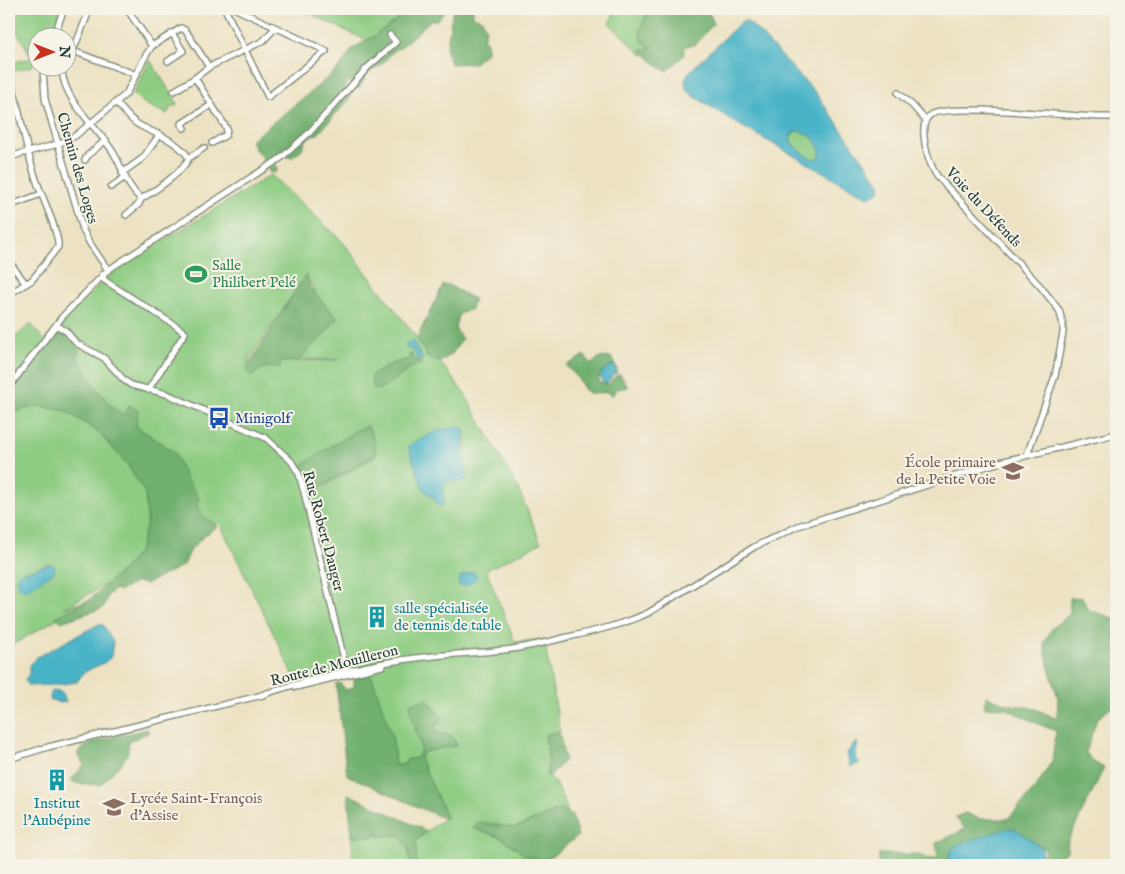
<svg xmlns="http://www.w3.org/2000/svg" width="1125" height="874" viewBox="0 0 1125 874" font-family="'IM FELL English',serif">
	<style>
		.green { fill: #8dcc82; stroke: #56845b; fill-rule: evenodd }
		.forest { fill: #72b070; stroke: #487652 }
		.water { fill: #4ab3c8; stroke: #34787e; fill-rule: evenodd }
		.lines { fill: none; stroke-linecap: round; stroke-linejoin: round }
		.minor-casing { stroke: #86907c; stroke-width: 8 }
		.minor { stroke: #fff; stroke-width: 5 }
		.labels { text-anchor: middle; stroke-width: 4; stroke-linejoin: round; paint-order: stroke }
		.street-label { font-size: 15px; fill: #1f3d34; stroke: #f7f3e8 }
		.leisure-label { font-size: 15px; fill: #27864d; stroke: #f7f3e8; text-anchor: start }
		.transit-label { font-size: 15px; fill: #164399; stroke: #f7f3e8; text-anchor: start }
		.education-label { font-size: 15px; fill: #785e54; stroke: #f7f3e8; text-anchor: end }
		.culture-label { font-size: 15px; fill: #0d838f; stroke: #f7f3e8; text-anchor: start }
	</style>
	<rect width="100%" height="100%" fill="#f7f3e8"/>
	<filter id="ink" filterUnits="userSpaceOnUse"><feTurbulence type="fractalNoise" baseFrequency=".02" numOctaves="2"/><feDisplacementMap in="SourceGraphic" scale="10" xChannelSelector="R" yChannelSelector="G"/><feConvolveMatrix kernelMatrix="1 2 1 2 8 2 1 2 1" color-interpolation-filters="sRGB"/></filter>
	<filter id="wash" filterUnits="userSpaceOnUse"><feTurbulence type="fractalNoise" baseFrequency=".0096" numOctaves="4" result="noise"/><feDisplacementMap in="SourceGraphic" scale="20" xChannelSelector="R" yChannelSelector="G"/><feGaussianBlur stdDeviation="1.12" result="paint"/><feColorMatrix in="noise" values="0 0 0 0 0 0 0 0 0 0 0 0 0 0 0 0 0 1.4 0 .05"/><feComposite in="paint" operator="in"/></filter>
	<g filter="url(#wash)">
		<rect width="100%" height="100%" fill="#ece2c3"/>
		<path class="green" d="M9,9H61L50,37L38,38L37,51L31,56L9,18Z
			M300,9H415L370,42Z
			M617,9H649L653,48L642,50L646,54L642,55L609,23Z
			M10,58L14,62L33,58V66L13,71L14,76L9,78V59Z
			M150,60L178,104L169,109V111L167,114L145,104L133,94Z
			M796,131C809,131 822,143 820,157L811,159L793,145L790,139L792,134Z
			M271,175L342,241L417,338L428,358L440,362L464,393L518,488L541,543L486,570L515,642L544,639L560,731L545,735L549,762L546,775C557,779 565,804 569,815L562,809L514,828L479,822L472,828L502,838L526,856L546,861L545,865H353L352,837L425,832L444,819L417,759L395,767L372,677L296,680L219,522L197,533L64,608L89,600L9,647V342L31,324L45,341L101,283L118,268ZM306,275L316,296L337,318L300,359L337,360L247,362ZM376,455L312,494L302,466Z"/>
		<path class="forest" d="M411,9H447L437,20H431L400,48L395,49L383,63L367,74L359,89L348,80L343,90L351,97L318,134C303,137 307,141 301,150C299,153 293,156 291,158L279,154L273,160L278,169L275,173L269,172L262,157L255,149L251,140L312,91L340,67L352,49L374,36Z
			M453,9H473V16L482,19L486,29L483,40L487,41V52L474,63L451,64L446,51Z
			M649,9H703L711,16L713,24L695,45L685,46L684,55L667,71L659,67L641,50L652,48L643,42L639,31Z
			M306,275L310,288L337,318L329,329L298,361L281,362L280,367L262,368L252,377L247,370L252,359Z
			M443,285H448L474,299L471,309L459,314L455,328L462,339L452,354L440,362L428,358L417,338Z
			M57,329L79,351L78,358C90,379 103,402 123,415L130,405L138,411L136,426L174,452L185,477L199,498L197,507L204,517L218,526L204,536L191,549L184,565L146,584L137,582L120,591L115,589L108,595L103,608L61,622L56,617L89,600L126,567L139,551L147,523L145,493L127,464L97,431L66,411L37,406L9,413V393Z
			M411,353L414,359L422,364C409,364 393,387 374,390L371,376L388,365L408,359Z
			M584,355L592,364L598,358L611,357L618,371L614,365L606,367L599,375V382L608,385L615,377L620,374L628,387L617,389L613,395L606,392L591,394L585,390L577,377L566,366Z
			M368,426L375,443L376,455L312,492L302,465L355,431Z
			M1082,597L1089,610L1116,619V704L1097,719L1086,752L1092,761L1104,768L1068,841L1067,852L1049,865H1031L1045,854V849L1012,828L952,849L948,862L929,865L897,863L896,865H879V854H917L928,859L938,857L936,843L965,829L955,817L966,813L980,819H1008L1036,787L1052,761L1056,731L1036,723L1005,708L984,707L986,696L1008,704L1036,709L1057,719L1058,698L1048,665L1044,643L1053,627L1070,614V598Z
			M370,675L372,677L393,740L395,766L405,764L407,759L417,758L421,749L412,716L410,704L427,698L442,719L433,729L438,733L451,735L457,745L424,752L420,758L446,816L445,819L347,775L336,684L340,683L346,690L354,687V679Z
			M148,729V733L128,741V753L121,764L100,785L75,783L71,780L84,765L77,753L90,743Z
			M559,731L565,760L550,776L546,775L549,762L545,735Z
			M348,794L427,831L416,841L417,865H410L408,848L399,835L352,837Z
			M562,809L572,816L578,836L546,861L526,856L502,838L472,828L479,822L514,828Z"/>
		<path class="water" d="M746,21L754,27L815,92L881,185L879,192L868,197L853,189L736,123L692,95L686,89L685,80L688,73L741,22ZM796,131C809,131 822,143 820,157L811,159L793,145L790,139L792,134Z
			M413,341L423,360H418L414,351L405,347L408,342Z
			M610,366H614L617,373L613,375L607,384L603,382L600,376L603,371Z
			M459,427L465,429V431L463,453L467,479L459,483L455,479L446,482L443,487L444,504L439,507L435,499L423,489L408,446L438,430Z
			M49,564L53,565L55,568L54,572L26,590L20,588L16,579L18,574Z
			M473,572L477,576C475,582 465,588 459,585L458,582L461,576Z
			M99,624L103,625L113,642L111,657L104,663L84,672L77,682L55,685L28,686L25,680L29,674V665L37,657Z
			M56,690L63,693L66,702L59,703L50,699L51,692Z
			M855,743H858L855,758L859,762V764L850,767L847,753Z
			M1008,828L1016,829L1042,848V856L1032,865H948L951,851L956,845Z"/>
	</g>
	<g filter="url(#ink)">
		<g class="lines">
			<g class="minor-casing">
				<path id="minor" d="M127,9L152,46
					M225,9L268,97L326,51L236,9
					M53,38L64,9
					M73,51L137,75
					M168,61L183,51L172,33
					M68,63L90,9
					M209,67L263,41L275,28
					M43,68L45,99L83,230L89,242L108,270
					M64,68L62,71C65,103 97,126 113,152C123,168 126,186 141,199C156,190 181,173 189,158C176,139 157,135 139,125C130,120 123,110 116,102
					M12,82L19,112
					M174,91L195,78
					M898,93L912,105L925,120
					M9,114L19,112C25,139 31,169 42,195C48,210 55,226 58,242V247L32,280L9,294
					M184,128L181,124L211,105
					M9,157L58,144L75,136L126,94L146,55L152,46L181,28L186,31L209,67L195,78L227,129L226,135L212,143
					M189,158L204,148
					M85,160L88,155L106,140
					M122,173L143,158L160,134
					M111,187L125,177
					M9,206L41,194
					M126,215L139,204L141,199
					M9,253V252
					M9,257L10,263L26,284
					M103,274L104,280L176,326L185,333L148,390
					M56,325L66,331L76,343L104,358L124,380L131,385L167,394L266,438L291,461L299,474L305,496L347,672
					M9,387L62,317L108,270L281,158L309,133L367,68L396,42L390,35
					M1027,455L1055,376L1063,333V324L1059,310L1041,287L937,176C929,164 916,125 930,115C945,103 1073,116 1099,117H1116
					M296,687L382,666
					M261,695C315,678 369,663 424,657C451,654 478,653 504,650C526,648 547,642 568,637C595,631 622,625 648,613L754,547L798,526L1000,462L1116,434
					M9,759L48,747L263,695"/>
			</g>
			<use href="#minor" class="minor"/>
		</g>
	</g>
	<defs>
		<g id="stadium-bare" transform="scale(1.725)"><path d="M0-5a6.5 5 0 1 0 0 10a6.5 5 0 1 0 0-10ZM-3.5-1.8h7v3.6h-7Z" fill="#2e9e5b" stroke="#f7f3e8" stroke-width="2.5" paint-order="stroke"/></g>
		<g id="bus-bare" transform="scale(1.725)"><path d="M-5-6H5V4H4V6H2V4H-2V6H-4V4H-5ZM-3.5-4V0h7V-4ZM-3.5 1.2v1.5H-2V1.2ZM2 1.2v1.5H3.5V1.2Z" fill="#1a4fb4" stroke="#f7f3e8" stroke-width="2.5" paint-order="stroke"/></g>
		<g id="school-bare" transform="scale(1.725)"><path d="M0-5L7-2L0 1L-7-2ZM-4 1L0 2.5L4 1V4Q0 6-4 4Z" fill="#8d6e63" stroke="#f7f3e8" stroke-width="2.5" paint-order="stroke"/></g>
		<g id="building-bare" transform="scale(1.725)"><path d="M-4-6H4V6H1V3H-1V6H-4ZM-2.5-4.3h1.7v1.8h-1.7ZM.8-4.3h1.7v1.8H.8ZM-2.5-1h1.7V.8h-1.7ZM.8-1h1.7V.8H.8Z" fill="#0f9aa8" stroke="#f7f3e8" stroke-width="2.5" paint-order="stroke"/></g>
	</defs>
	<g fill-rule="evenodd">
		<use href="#stadium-bare" x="196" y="274"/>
		<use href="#bus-bare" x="219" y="418"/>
		<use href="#school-bare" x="1013" y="471"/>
		<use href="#building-bare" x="377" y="617"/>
		<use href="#building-bare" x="57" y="780"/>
		<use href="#school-bare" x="114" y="807"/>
	</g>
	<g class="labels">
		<g class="street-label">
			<text transform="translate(78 168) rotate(74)" y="5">Chemin des Loges</text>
			<text transform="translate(984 207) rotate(47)" y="5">Voie du Défends</text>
			<text transform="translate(324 531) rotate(75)" y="5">Rue Robert Dauger</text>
			<text transform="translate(334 665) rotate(-14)" y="5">Route de Mouilleron</text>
		</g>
		<g class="leisure-label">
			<text x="212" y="270">Salle<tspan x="212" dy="17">Philibert Pelé</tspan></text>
		</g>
		<g class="transit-label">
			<text x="235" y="423">Minigolf</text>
		</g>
		<g class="education-label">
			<text x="996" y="467">École primaire<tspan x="996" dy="17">de la Petite Voie</tspan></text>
			<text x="130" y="803" text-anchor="start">Lycée Saint-François<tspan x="130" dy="17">d'Assise</tspan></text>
		</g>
		<g class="culture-label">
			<text x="394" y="613">salle spécialisée<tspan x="394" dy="17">de tennis de table</tspan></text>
			<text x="57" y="808" text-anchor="middle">Institut<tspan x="57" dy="17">l'Aubépine</tspan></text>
		</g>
	</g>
	<rect width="1125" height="874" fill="none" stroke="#f7f3e8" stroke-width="30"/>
	<g transform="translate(52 52) rotate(90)"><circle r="24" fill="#f7f3e8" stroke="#a1aaa0"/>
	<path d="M0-4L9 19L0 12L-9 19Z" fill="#c8321e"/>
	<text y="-8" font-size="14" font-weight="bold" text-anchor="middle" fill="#1f3d34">N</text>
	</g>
</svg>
